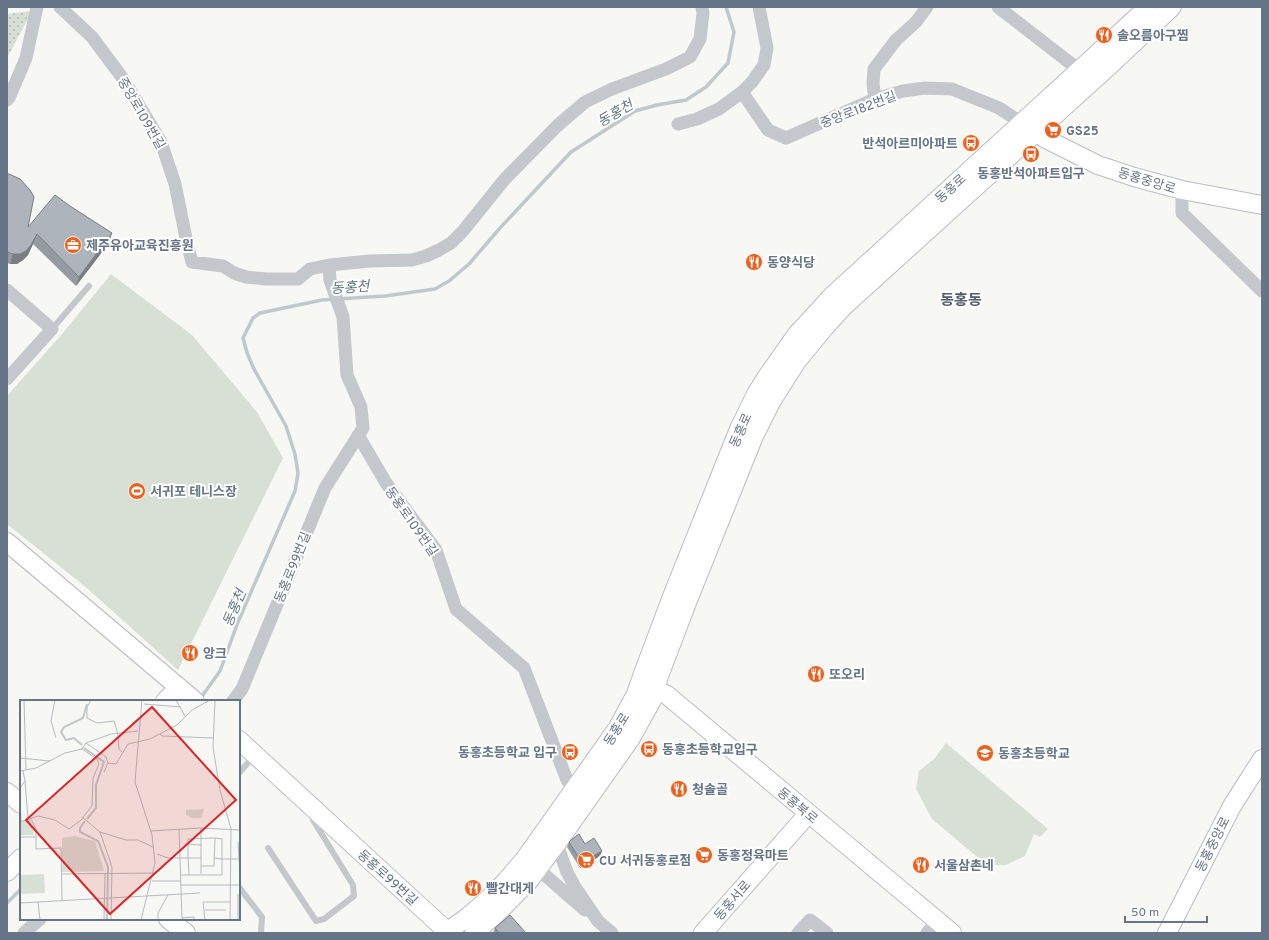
<svg xmlns="http://www.w3.org/2000/svg" width="1269" height="940" viewBox="0 0 1269 940" font-family="Overpass,'Noto Sans KR',sans-serif">
	<style>
		.grass { fill: url(#grass-dots) }
		.pitch { fill: #d8dfd5 }
		.lines { fill: none; stroke-linecap: round; stroke-linejoin: round }
		.stream { stroke: #bec9ce; stroke-width: 3.5 }
		.secondary-casing { stroke: #b9bdc2; stroke-width: 20 }
		.lane { stroke: #c4c7cb; stroke-width: 6 }
		.street { stroke: #c4c7cb; stroke-width: 13 }
		.secondary { stroke: #fff; stroke-width: 18 }
		.wall { fill: #969ba1 }
		.shaded-wall { fill: #7a7e83 }
		.building { fill: #aeb4bb; stroke: #7a7e83 }
		.labels { text-anchor: middle; stroke-width: 4; stroke-linejoin: round; paint-order: stroke }
		.poi-label { font-size: 13px; font-weight: bold; fill: #657486; stroke: #fff; text-anchor: start }
		.street-label { font-size: 13px; fill: #657486; stroke: #fff }
		.water-label { font-size: 14px; font-style: italic; fill: #607683; stroke: #fff }
		.quarter-label { font-size: 15px; font-weight: bold; fill: #535e6b; stroke: #fff }
		.inset-river { fill: none; stroke: #bec9ce; stroke-width: 2 }
		.inset-road { fill: none; stroke: #b4bbc1; stroke-width: 1 }
		.view { fill: #d62828; fill-opacity: 0.15; stroke: #d62828; stroke-width: 2 }
		.inset-edge { fill: none; stroke: #657486; stroke-width: 2 }
	</style>
	<defs>
		<pattern id="grass-dots" width="8" height="8" patternUnits="userSpaceOnUse"><rect width="8" height="8" fill="#d8dfd5"/><path d="M2 2h.1M6 6h.1" fill="none" stroke="#b3b9b2" stroke-width="1.8" stroke-linecap="round"/></pattern>
	</defs>
	<rect width="100%" height="100%" fill="#f7f7f4"/>
	<path class="grass" d="M32,11L7,58V14Z"/>
	<path class="pitch" d="M111,274L192,335L257,412L283,458L178,670L88,589L7,524V396L62,334Z
		M946,743L1048,829L1040,837L1034,834L1025,856L1006,865H987L932,819L916,789L919,771L934,759Z"/>
	<g class="lines">
		<path class="stream" d="M200,699L220,671L238,622L295,491L298,473L295,454L286,426L254,369L247,353L243,338L253,318L260,313L322,300L385,296L435,289L449,281L469,264L500,228L571,152L635,111L657,105L686,100L706,87L728,63L734,32L726,7
			M7,903L21,889"/>
		<g class="secondary-casing">
			<path id="secondary" d="M1035,132L1046,139L1098,165L1134,177L1182,190L1262,205
				M7,542L195,701
				M644,685L667,695L952,933
				M165,701L179,687
				M239,740L449,933
				M7,792L21,804
				M7,872L21,858
				M168,919L186,933
				M445,933L465,919L485,902L505,882L524,860L617,729L636,694L644,671L673,594L739,429L756,394L766,378L797,334L832,296L1096,55L1148,7
				M474,933L496,914L528,882L557,843L631,738L652,700L659,676L688,600L754,436L771,402L797,361L825,327L843,307L1108,67L1172,7
				M703,933L808,814
				M1167,933L1232,806L1262,759"/>
		</g>
		<path class="lane" d="M52,329L89,286
			M239,773L254,756
			M268,848L316,921L324,919L354,896L353,885L313,820L314,813
			M239,887L262,917L261,933"/>
		<path class="street" d="M60,7L92,37L124,80L161,142L175,184L187,243L192,262L223,266L234,273L246,277L266,279H298L310,269L329,265L370,261L412,260L426,256L439,250L451,243L463,231L504,180L557,126L585,102L612,89L666,69L690,57L700,39L703,13L702,7
			M998,7L1074,66
			M742,92L768,130L786,138L875,99L903,91L925,88L952,89L999,108L1028,127
			M875,99L873,84L874,69L896,40L916,22L927,7
			M7,100L9,98L26,58L37,7
			M678,124L697,119L719,109L742,92L752,82L764,65L767,48L759,7
			M1182,190V213L1262,291
			M7,290L52,329L7,379
			M358,435L386,483L436,550L456,609L524,668L567,780L574,789
			M233,701L242,689L325,488L363,428L361,407L347,375L343,317L330,280L329,265
			M557,843L559,850L567,872L575,887L598,921L612,933
			M538,869L585,910
			M24,933L40,919
			M798,933L810,920L827,933
			M927,933L938,921"/>
		<use href="#secondary" class="secondary"/>
	</g>
	<path class="wall" d="M7,174L28,227L109,243L76,286L33,244L28,255L23,260L17,264H10L7,263Z
		M569,842L585,844L602,851L600,856L580,868L567,847Z
		M495,928L526,933H493Z"/>
	<path class="shaded-wall" d="M112,233L109,243L76,286L79,277Z
		M37,234L33,244L28,255L23,260L17,264H10L13,254Z
		M602,851L600,856L580,868L582,863Z"/>
	<path class="building" d="M7,174H9L20,179L30,190L34,197L28,227L55,195L70,206L112,233L79,277L37,234L31,245L26,251L20,254H13L7,252Z
		M579,834L585,844L594,838L602,851L582,863L569,842L571,840Z
		M510,915L526,933H499L495,928Z"/>
	<defs>
		<g id="restaurant-disc" transform="scale(0.9)"><circle r="9.5" fill="#eb6220" stroke="#fff"/><path d="M-5-6h1v4h1v-4h1v4h1v-4h1v5L-1.5 .5V6h-2V.5L-5-1ZM5-6V6H3V1.5H1.5Q1.5-4 5-6Z" fill="#fff"/></g>
		<g id="supermarket-disc" transform="scale(0.9)"><circle r="9.5" fill="#eb6220" stroke="#fff"/><path d="M-6-5.5h2.5l.6 2H6L4.5 2H-2.5L-4.4-4H-6ZM-1.5 3.2a1.3 1.3 0 1 0 .1 0ZM3 3.2a1.3 1.3 0 1 0 .1 0Z" fill="#fff"/></g>
		<g id="bus-disc" transform="scale(0.9)"><circle r="9.5" fill="#eb6220" stroke="#fff"/><path d="M-5-6H5V4H4V6H2V4H-2V6H-4V4H-5ZM-3.5-4V0h7V-4ZM-3.5 1.2v1.5H-2V1.2ZM2 1.2v1.5H3.5V1.2Z" fill="#fff"/></g>
		<g id="office-disc" transform="scale(0.9)"><circle r="9.5" fill="#eb6220" stroke="#fff"/><path d="M-6-3h4V-5.5h4V-3h4V5H-6ZM-1-4.5V-3h2v-1.5ZM-6 0V1H6V0Z" fill="#fff"/></g>
		<g id="stadium-disc" transform="scale(0.9)"><circle r="9.5" fill="#eb6220" stroke="#fff"/><path d="M0-5a6.5 5 0 1 0 0 10a6.5 5 0 1 0 0-10ZM-3.5-1.8h7v3.6h-7Z" fill="#fff"/></g>
		<g id="school-disc" transform="scale(0.9)"><circle r="9.5" fill="#eb6220" stroke="#fff"/><path d="M0-5L7-2L0 1L-7-2ZM-4 1L0 2.5L4 1V4Q0 6-4 4Z" fill="#fff"/></g>
	</defs>
	<g fill-rule="evenodd">
		<use href="#restaurant-disc" x="1104" y="35"/>
		<use href="#supermarket-disc" x="1053" y="130"/>
		<use href="#bus-disc" x="971" y="143"/>
		<use href="#bus-disc" x="1031" y="154"/>
		<use href="#office-disc" x="73" y="245"/>
		<use href="#restaurant-disc" x="754" y="262"/>
		<use href="#stadium-disc" x="137" y="491"/>
		<use href="#restaurant-disc" x="190" y="653"/>
		<use href="#restaurant-disc" x="816" y="674"/>
		<use href="#bus-disc" x="649" y="749"/>
		<use href="#bus-disc" x="570" y="752"/>
		<use href="#school-disc" x="985" y="753"/>
		<use href="#restaurant-disc" x="679" y="789"/>
		<use href="#supermarket-disc" x="704" y="855"/>
		<use href="#supermarket-disc" x="586" y="860"/>
		<use href="#restaurant-disc" x="921" y="865"/>
		<use href="#restaurant-disc" x="473" y="888"/>
	</g>
	<g class="labels">
		<g class="poi-label">
			<text x="1117" y="40">솔오름아구찜</text>
			<text x="1066" y="135">GS25</text>
			<text x="958" y="148" text-anchor="end">반석아르미아파트</text>
			<text x="1031" y="178" text-anchor="middle">동홍반석아파트입구</text>
			<text x="86" y="250">제주유아교육진흥원</text>
			<text x="767" y="267">동양식당</text>
			<text x="150" y="496">서귀포 테니스장</text>
			<text x="203" y="658">앙크</text>
			<text x="829" y="679">또오리</text>
			<text x="662" y="754">동홍초등학교입구</text>
			<text x="557" y="757" text-anchor="end">동홍초등학교 입구</text>
			<text x="998" y="758">동홍초등학교</text>
			<text x="692" y="794">청솔골</text>
			<text x="717" y="860">동홍정육마트</text>
			<text x="599" y="865">CU 서귀동홍로점</text>
			<text x="934" y="870">서울삼촌네</text>
			<text x="486" y="893">빨간대게</text>
		</g>
		<g class="street-label">
			<text transform="translate(858 109) rotate(-21)" y="5">중앙로182번길</text>
			<text transform="translate(142 113) rotate(60)" y="5">중앙로109번길</text>
			<text transform="translate(1147 180) rotate(17)" y="5">동홍중앙로</text>
			<text transform="translate(950 188) rotate(-42)" y="5">동홍로</text>
			<text transform="translate(740 430) rotate(-66)" y="5">동홍로</text>
			<text transform="translate(412 521) rotate(55)" y="5">동홍로109번길</text>
			<text transform="translate(292 567) rotate(-68)" y="5">동홍로99번길</text>
			<text transform="translate(616 729) rotate(-58)" y="5">동홍로</text>
			<text transform="translate(798 805) rotate(40)" y="5">동홍북로</text>
			<text transform="translate(1212 844) rotate(-63)" y="5">동홍중앙로</text>
			<text transform="translate(388 877) rotate(42)" y="5">동홍로99번길</text>
			<text transform="translate(732 900) rotate(-49)" y="5">동홍서로</text>
		</g>
		<g class="water-label">
			<text transform="translate(615 113) rotate(-30)" y="5">동홍천</text>
			<text transform="translate(350 287) rotate(-4)" y="5">동홍천</text>
			<text transform="translate(234 608) rotate(-67)" y="5">동홍천</text>
		</g>
		<g class="quarter-label">
			<text x="961" y="305">동홍동</text>
		</g>
	</g>
	<g transform="translate(20 700)">
		<rect width="220" height="220" fill="#f7f7f4"/>
		<path d="M10,119L14,135H0V123Z" fill="#d8dfd5"/>
		<path d="M184,109L181,118H172L166,115V110ZM55,136L75,141L84,171L42,172V138ZM24,174L25,193L0,194V175Z" fill="#d8dfd5"/>
		<path class="inset-river" d="M62,45L54,38L46,40L41,32L44,27L63,18L67,4M64,48L84,62L76,85V108L67,119M65,121L60,128V132L78,141L88,167L87,220"/>
		<path class="inset-road" d="M4,0L6,70M35,0L31,21L36,38M71,0L67,7V18L77,23L94,21L98,34L99,49L102,52M156,0L165,16M195,0L193,47L200,90L211,129L210,220M124,4L161,7M140,34L142,36L193,38M66,43L91,34L118,31M0,58L30,61M88,63L96,64L108,44L130,39L157,25L172,10L190,0M0,71L16,68L45,53L62,49L66,43L86,57L88,63L84,72M5,81L8,119M0,88L5,81L3,71M0,99L1,122M10,117L16,129V137M62,117L80,132L106,140H118L133,147M0,122L18,116L35,120L49,129L60,121L72,106L73,78L79,64L77,59L62,49M181,128V174M159,129L162,220M130,131L181,128L220,130M80,132L92,167L91,220M0,137H16V149L41,148L42,200M218,142L220,174M168,144L181,145M137,154L148,158H168L169,175M181,158H168V139L195,138M181,166H194L195,138L202,139V159L195,158M41,174L136,173M160,175H202V159H220M132,181H160M160,185H220M218,194V220M18,202L20,220M0,203L180,193M185,210H206M162,218L174,217V220M84,220L85,173M121,220L135,163L132,135L115,82L122,0M138,220V213L148,195M185,220L183,202H210"/>
		<path class="view" d="M132,7L216,100L90,214L6,120Z"/>
		<rect width="220" height="220" class="inset-edge"/>
	</g>
	<rect width="1269" height="940" fill="none" stroke="#657486" stroke-width="16"/>
	<path d="M1125 916v6h82v-6" fill="none" stroke="#657486" stroke-width="2"/>
	<text x="1131" y="916" font-size="12" fill="#657486" stroke="#ffffff" stroke-width="3" paint-order="stroke">50 m</text>
</svg>
